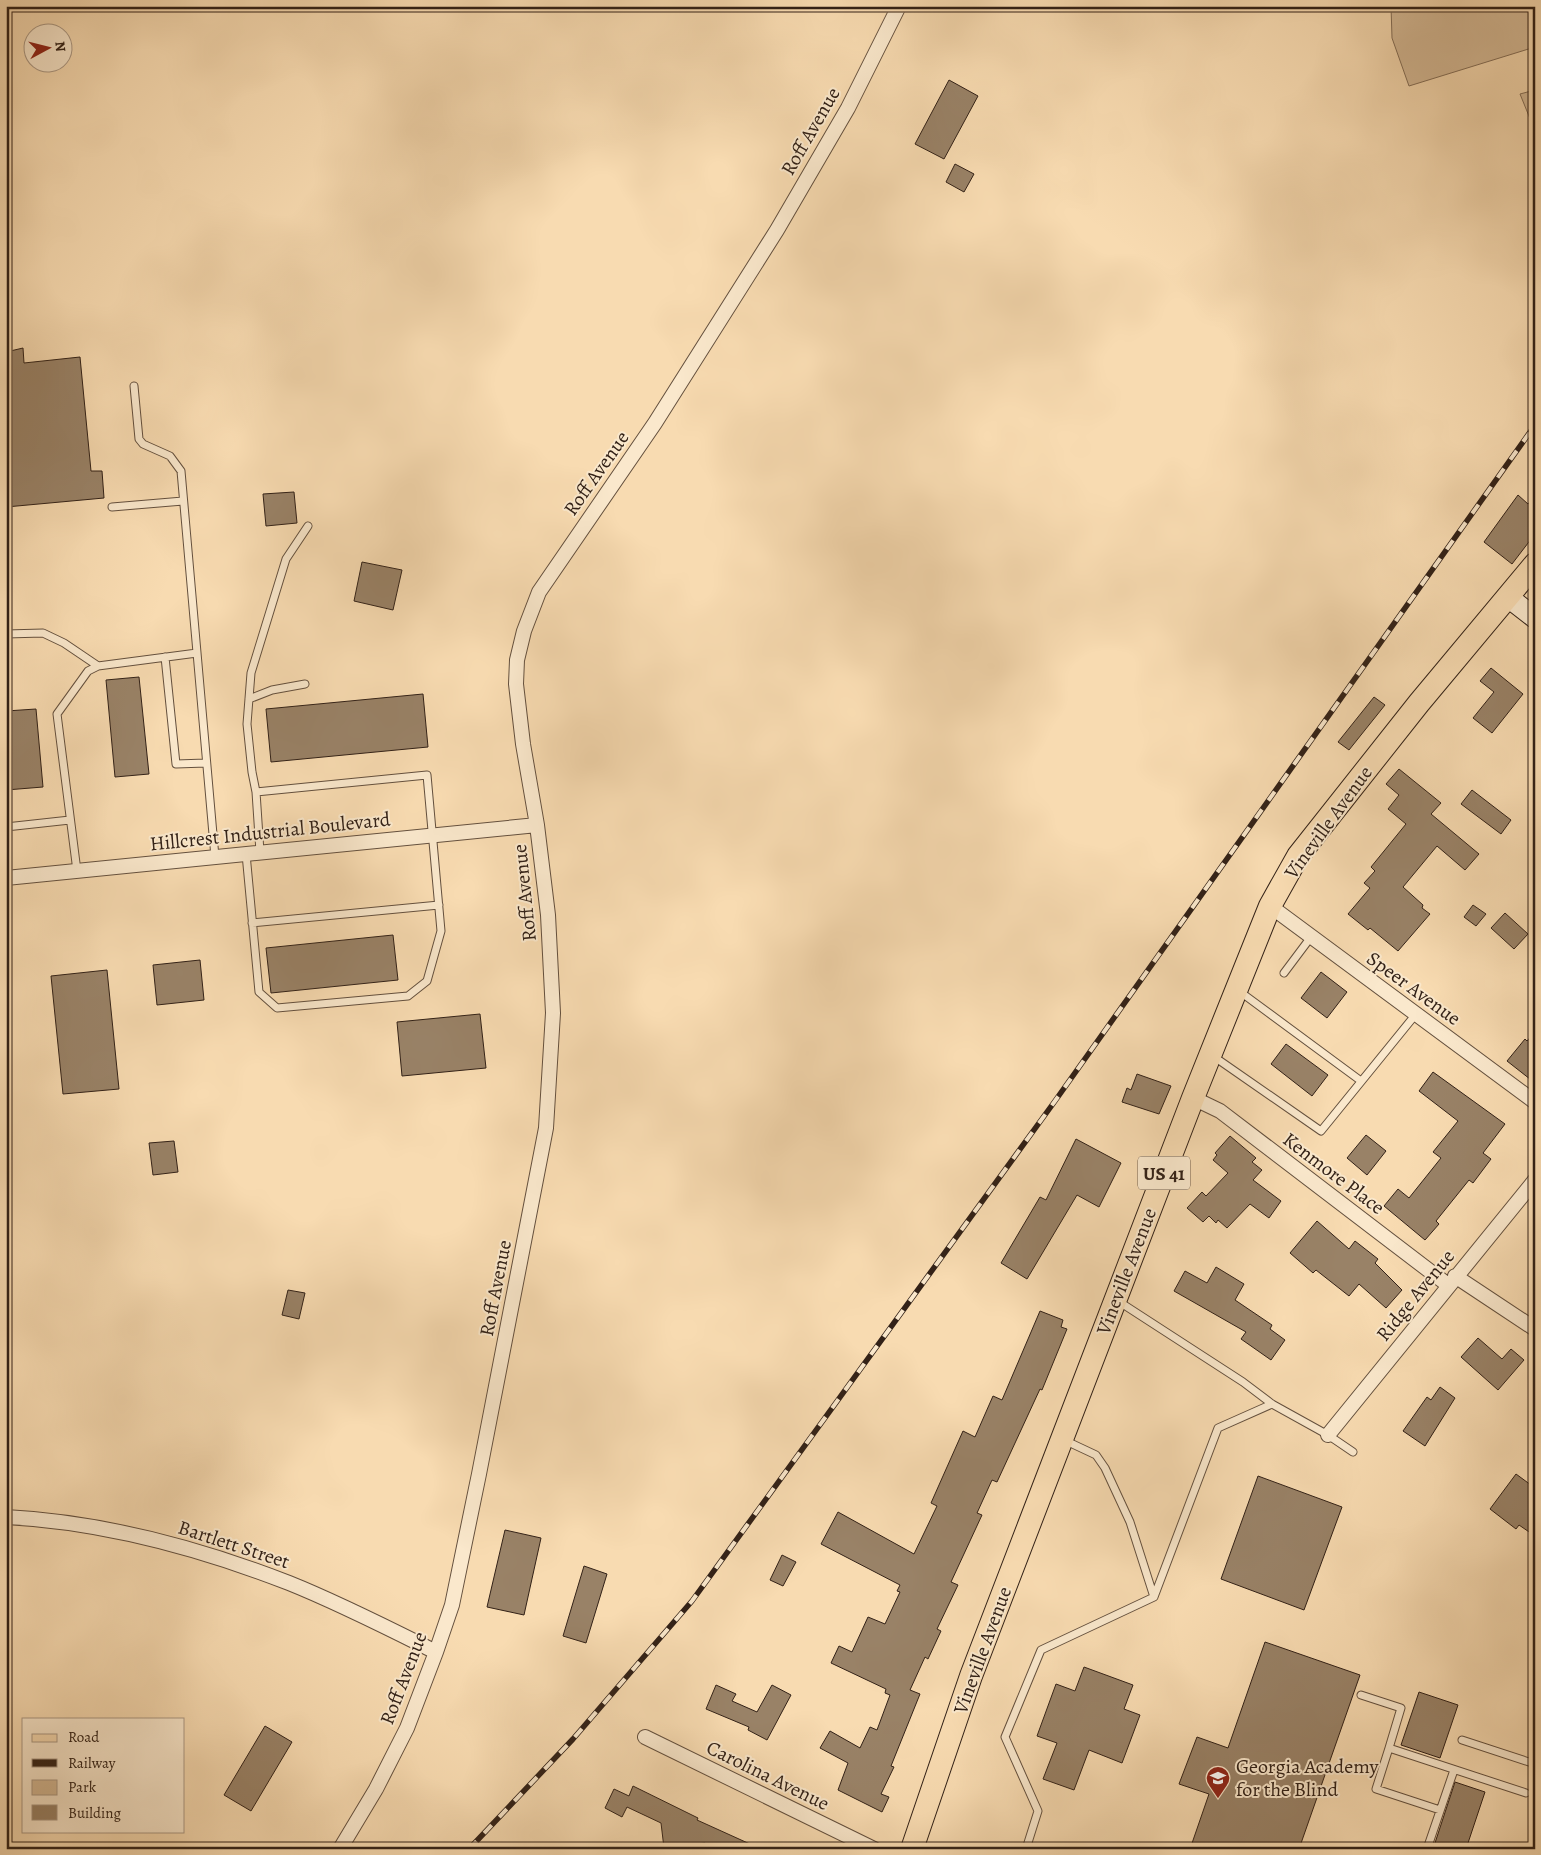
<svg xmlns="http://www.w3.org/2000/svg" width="1541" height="1855" viewBox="0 0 1541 1855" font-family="Alegreya,serif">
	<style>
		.green { fill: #d6bb97; stroke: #846e57 }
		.building { fill: #998267; stroke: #322117 }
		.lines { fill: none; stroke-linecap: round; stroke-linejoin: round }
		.lane-casing { stroke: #64503e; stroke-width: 9 }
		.street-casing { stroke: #64503e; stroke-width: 16 }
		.secondary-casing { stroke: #322117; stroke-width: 22 }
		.primary-casing { stroke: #322117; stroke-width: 24 }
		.lane { stroke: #fae8cc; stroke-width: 7 }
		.street { stroke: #fae8cc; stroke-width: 14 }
		.secondary { stroke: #fae8cc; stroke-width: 20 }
		.primary { stroke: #f8dbb1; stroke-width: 22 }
		.rail-casing { stroke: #322117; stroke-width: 5.5 }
		.rail { stroke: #fae8cc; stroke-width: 4; stroke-dasharray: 11; stroke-linecap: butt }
		.labels { text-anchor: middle; stroke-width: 4; stroke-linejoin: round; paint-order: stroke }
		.shield { fill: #fae8cc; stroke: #6e5d4d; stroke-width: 1 }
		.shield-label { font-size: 19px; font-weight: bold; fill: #322117 }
		.street-label { font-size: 20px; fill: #322117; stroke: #fae8cc }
		.poi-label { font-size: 20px; fill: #322117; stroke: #fae8cc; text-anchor: start }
	</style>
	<rect width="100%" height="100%" fill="#f8dbb1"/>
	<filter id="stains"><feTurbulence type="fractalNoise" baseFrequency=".004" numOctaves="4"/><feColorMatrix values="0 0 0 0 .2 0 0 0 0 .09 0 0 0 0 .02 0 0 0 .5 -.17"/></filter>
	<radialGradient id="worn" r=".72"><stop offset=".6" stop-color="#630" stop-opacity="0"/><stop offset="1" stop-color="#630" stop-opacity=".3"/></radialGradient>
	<path class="green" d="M1391,6H1535V47L1409,86L1392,38Z
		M1535,90V131L1520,94Z"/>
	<path class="building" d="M949,80L978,96L944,159L915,144Z
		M955,164L974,174L964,192L946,182Z
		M23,348L24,363L80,357L91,471H102L104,498L6,507V352Z
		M294,492L297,523L266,526L263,494Z
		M1518,495L1528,504L1535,496V534L1512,564L1484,542Z
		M362,562L402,570L393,610L354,601Z
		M1491,668L1523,694L1492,733L1473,718L1494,692L1480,681Z
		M139,677L149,774L115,777L106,680Z
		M423,694L428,747L271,762L266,709Z
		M1374,697L1385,705L1349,750L1338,742Z
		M36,709L43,787L6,790V711Z
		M1399,769L1441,803L1431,814L1479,854L1465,870L1437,846L1403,887L1423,905L1422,908L1430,914L1398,951L1370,928L1368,930L1348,914L1370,888L1364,883L1375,871L1371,867L1406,824L1388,809L1399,795L1386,784Z
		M1472,790L1511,820L1501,834L1461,804Z
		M1473,905L1486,914L1476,926L1464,917Z
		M1505,913L1528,934L1514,949L1491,928Z
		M393,935L398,980L271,993L266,948Z
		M200,960L204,1000L157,1005L153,965Z
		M107,970L119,1089L63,1094L51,976Z
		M1321,972L1347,992L1327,1018L1301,998Z
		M480,1014L486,1068L402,1076L397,1022Z
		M1535,1032V1083L1507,1061L1525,1039L1527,1041Z
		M1286,1044L1328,1075L1312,1096L1271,1064Z
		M1433,1072L1505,1124L1483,1153L1491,1159L1473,1183L1469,1180L1436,1221L1439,1224L1425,1240L1384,1206L1398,1189L1409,1198L1441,1158L1433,1152L1458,1121L1419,1091Z
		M1137,1074L1171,1086L1159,1114L1122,1102L1127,1088L1131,1090Z
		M1366,1135L1386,1151L1367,1175L1347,1158Z
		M1230,1136L1256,1158L1252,1162L1262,1170L1253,1180L1281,1201L1269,1218L1250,1204L1227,1228L1218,1220L1216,1223L1209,1216L1203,1222L1187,1208L1202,1192L1206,1196L1228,1173L1213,1160L1217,1155L1215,1153Z
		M1076,1139L1121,1163L1099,1207L1077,1195L1027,1279L1001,1263L1040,1197L1046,1200Z
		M174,1141L178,1172L153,1175L149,1143Z
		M1317,1221L1349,1249L1355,1241L1378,1259L1375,1263L1402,1290L1386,1308L1359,1284L1349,1296L1316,1270L1313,1273L1290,1253Z
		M1216,1267L1244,1284L1235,1300L1272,1325L1270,1329L1285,1340L1271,1360L1241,1339L1246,1332L1174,1291L1185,1271L1207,1283Z
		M288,1290L305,1293L299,1319L282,1315Z
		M1040,1311L1063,1320L1061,1327L1067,1329L1042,1390L1040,1389L997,1482L992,1480L977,1513L982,1515L951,1582L958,1585L937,1629L941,1631L928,1659L925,1657L910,1690L920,1694L891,1766L894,1767L881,1794L889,1797L882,1812L838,1790L848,1763L820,1748L830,1731L860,1748L870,1727L877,1730L890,1695L885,1693L886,1689L831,1663L839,1646L852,1652L868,1617L885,1624L900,1592L897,1591L900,1585L821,1544L838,1512L914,1554L937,1506L931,1503L963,1431L975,1437L993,1396L1002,1400Z
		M1478,1338L1502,1359L1511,1349L1524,1360L1498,1390L1461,1357Z
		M1440,1387L1455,1398L1425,1446L1403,1431L1427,1397L1431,1400Z
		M1516,1474L1535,1488V1536L1519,1525L1516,1529L1490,1509Z
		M1258,1476L1342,1507L1304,1610L1221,1579Z
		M505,1530L541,1538L524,1615L487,1607Z
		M782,1555L796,1562L783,1586L770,1580Z
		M584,1566L607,1574L586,1643L563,1636Z
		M1265,1642L1360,1675L1299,1849H1190L1209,1794L1179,1784L1197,1737L1228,1748Z
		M1084,1667L1133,1685L1124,1709L1140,1715L1122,1763L1089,1750L1074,1790L1043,1779L1057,1743L1037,1736L1056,1684L1075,1691Z
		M716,1685L736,1694L732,1701L757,1712L772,1685L791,1695L767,1740L748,1730L749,1727L706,1709Z
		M1419,1692L1458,1705L1440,1758L1401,1745Z
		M265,1726L292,1742L251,1811L224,1795Z
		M1455,1782L1485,1792L1466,1849H1433Z
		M633,1786L698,1818L697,1820L761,1849H703L705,1843L664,1848L661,1823L627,1807L622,1817L605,1808L614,1789L629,1796Z"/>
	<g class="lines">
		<g class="lane-casing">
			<path id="lane" d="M134,386L139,439L143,444L170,456L181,471L215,857
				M112,507L183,501
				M6,634L43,633L64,643L98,666
				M165,657L176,764L206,763
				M249,699L272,690L305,684
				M256,792L252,772L247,724L251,673L286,559L308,526
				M6,827L70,820
				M246,854L259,992L277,1008L408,996L427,981L441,931L427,775L256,792L260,852
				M77,871L57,714L88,671L98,666L197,653
				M252,923L439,905
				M1284,973L1311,937
				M1239,991L1361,1081
				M1213,1056L1321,1131L1416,1014
				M1118,1301L1243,1382L1272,1404L1328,1435L1353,1452
				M1064,1440L1096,1455L1105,1468L1130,1522L1154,1597
				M1361,1695L1401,1708L1389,1748
				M1462,1740L1535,1764
				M1440,1810L1376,1789L1389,1748L1526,1793
				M1026,1849L1038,1811L1005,1737L1041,1650L1154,1597L1218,1428L1272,1404
				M1427,1849L1454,1770"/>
		</g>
		<g class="street-casing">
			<path id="street" d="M6,878L537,825
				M1270,906L1535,1102
				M1193,1098L1220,1111L1448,1285
				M1455,1276L1535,1329
				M1328,1435L1535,1180
				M6,1517C103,1522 199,1548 289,1583C339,1603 388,1628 436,1652
				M645,1737L874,1849
				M340,1849L376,1789L407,1728L436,1652L452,1605L479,1474L546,1128L553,1013L548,915L537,825L523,744L516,684L517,660L524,631L539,592L655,423L777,230L848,108L899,6"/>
		</g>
		<g class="secondary-casing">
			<path id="secondary" d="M1508,597L1535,618"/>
		</g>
		<g class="primary-casing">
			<path id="primary" d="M912,1849L971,1676L1193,1098L1270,906L1298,856L1419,703L1535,564"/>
		</g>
		<use href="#lane" class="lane"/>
		<use href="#street" class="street"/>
		<use href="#secondary" class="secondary"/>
		<use href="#primary" class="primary"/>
		<g class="rail-casing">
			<path id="rail" d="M469,1849L573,1739L692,1601L1055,1101L1535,425"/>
		</g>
		<use href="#rail" class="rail"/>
	</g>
	<defs>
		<g id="school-pin" transform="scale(1.25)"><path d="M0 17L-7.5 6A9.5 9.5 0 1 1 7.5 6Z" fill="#8f2418" stroke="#fae8cc"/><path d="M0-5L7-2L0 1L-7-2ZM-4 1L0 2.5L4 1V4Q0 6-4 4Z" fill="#fff"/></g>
	</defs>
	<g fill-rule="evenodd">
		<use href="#school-pin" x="1218" y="1778"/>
	</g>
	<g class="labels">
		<rect class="shield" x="1138" y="1156.5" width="52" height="33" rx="4"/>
		<g class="shield-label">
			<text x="1164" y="1180">US 41</text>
		</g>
		<g class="street-label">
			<text transform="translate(810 131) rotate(-60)" y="7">Roff Avenue</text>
			<text transform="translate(596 473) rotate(-55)" y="7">Roff Avenue</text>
			<text transform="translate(1328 822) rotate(-54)" y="7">Vineville Avenue</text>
			<text transform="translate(270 831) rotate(-6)" y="7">Hillcrest Industrial Boulevard</text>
			<text transform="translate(524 893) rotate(-96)" y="7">Roff Avenue</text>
			<text transform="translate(1414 988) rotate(36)" y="7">Speer Avenue</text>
			<text transform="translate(1334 1173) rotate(37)" y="7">Kenmore Place</text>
			<text transform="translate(1126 1271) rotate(-69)" y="7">Vineville Avenue</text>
			<text transform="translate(495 1288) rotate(-79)" y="7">Roff Avenue</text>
			<text transform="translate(1415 1295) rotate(-51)" y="7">Ridge Avenue</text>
			<text transform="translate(234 1544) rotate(18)" y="7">Bartlett Street</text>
			<text transform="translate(982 1650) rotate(-70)" y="7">Vineville Avenue</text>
			<text transform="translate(403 1678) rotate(-69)" y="7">Roff Avenue</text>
			<text transform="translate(768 1775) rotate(26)" y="7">Carolina Avenue</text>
		</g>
		<g class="poi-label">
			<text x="1236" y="1773">Georgia Academy<tspan x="1236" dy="23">for the Blind</tspan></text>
		</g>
	</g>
	<rect width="1541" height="1855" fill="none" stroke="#f8dbb1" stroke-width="25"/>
	<rect x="8" y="8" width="1526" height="1840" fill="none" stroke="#322117" stroke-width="2.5"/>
	<rect x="12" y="12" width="1516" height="1830" fill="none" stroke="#322117"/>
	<rect x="22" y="1718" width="162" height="115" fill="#fae8cc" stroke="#aa9884"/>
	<rect x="32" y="1734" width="25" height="8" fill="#f8dbb1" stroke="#aa9884"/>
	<text x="68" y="1742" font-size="15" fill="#322117">Road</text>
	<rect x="32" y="1759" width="25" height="8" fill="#322117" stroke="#aa9884"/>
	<text x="68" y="1768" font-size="15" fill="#322117">Railway</text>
	<rect x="32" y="1780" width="25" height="15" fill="#d6bb97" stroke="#aa9884"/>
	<text x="68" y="1792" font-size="15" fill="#322117">Park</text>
	<rect x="32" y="1805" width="25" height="15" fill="#998267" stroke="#aa9884"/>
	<text x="68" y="1818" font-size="15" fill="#322117">Building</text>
	<g transform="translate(48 48) rotate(83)"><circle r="24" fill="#fae8cc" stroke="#aa9884"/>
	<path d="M0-4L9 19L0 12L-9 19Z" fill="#8f2418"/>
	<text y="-8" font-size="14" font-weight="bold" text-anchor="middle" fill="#322117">N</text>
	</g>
	<rect width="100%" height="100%" filter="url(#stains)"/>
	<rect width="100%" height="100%" fill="url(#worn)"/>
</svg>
